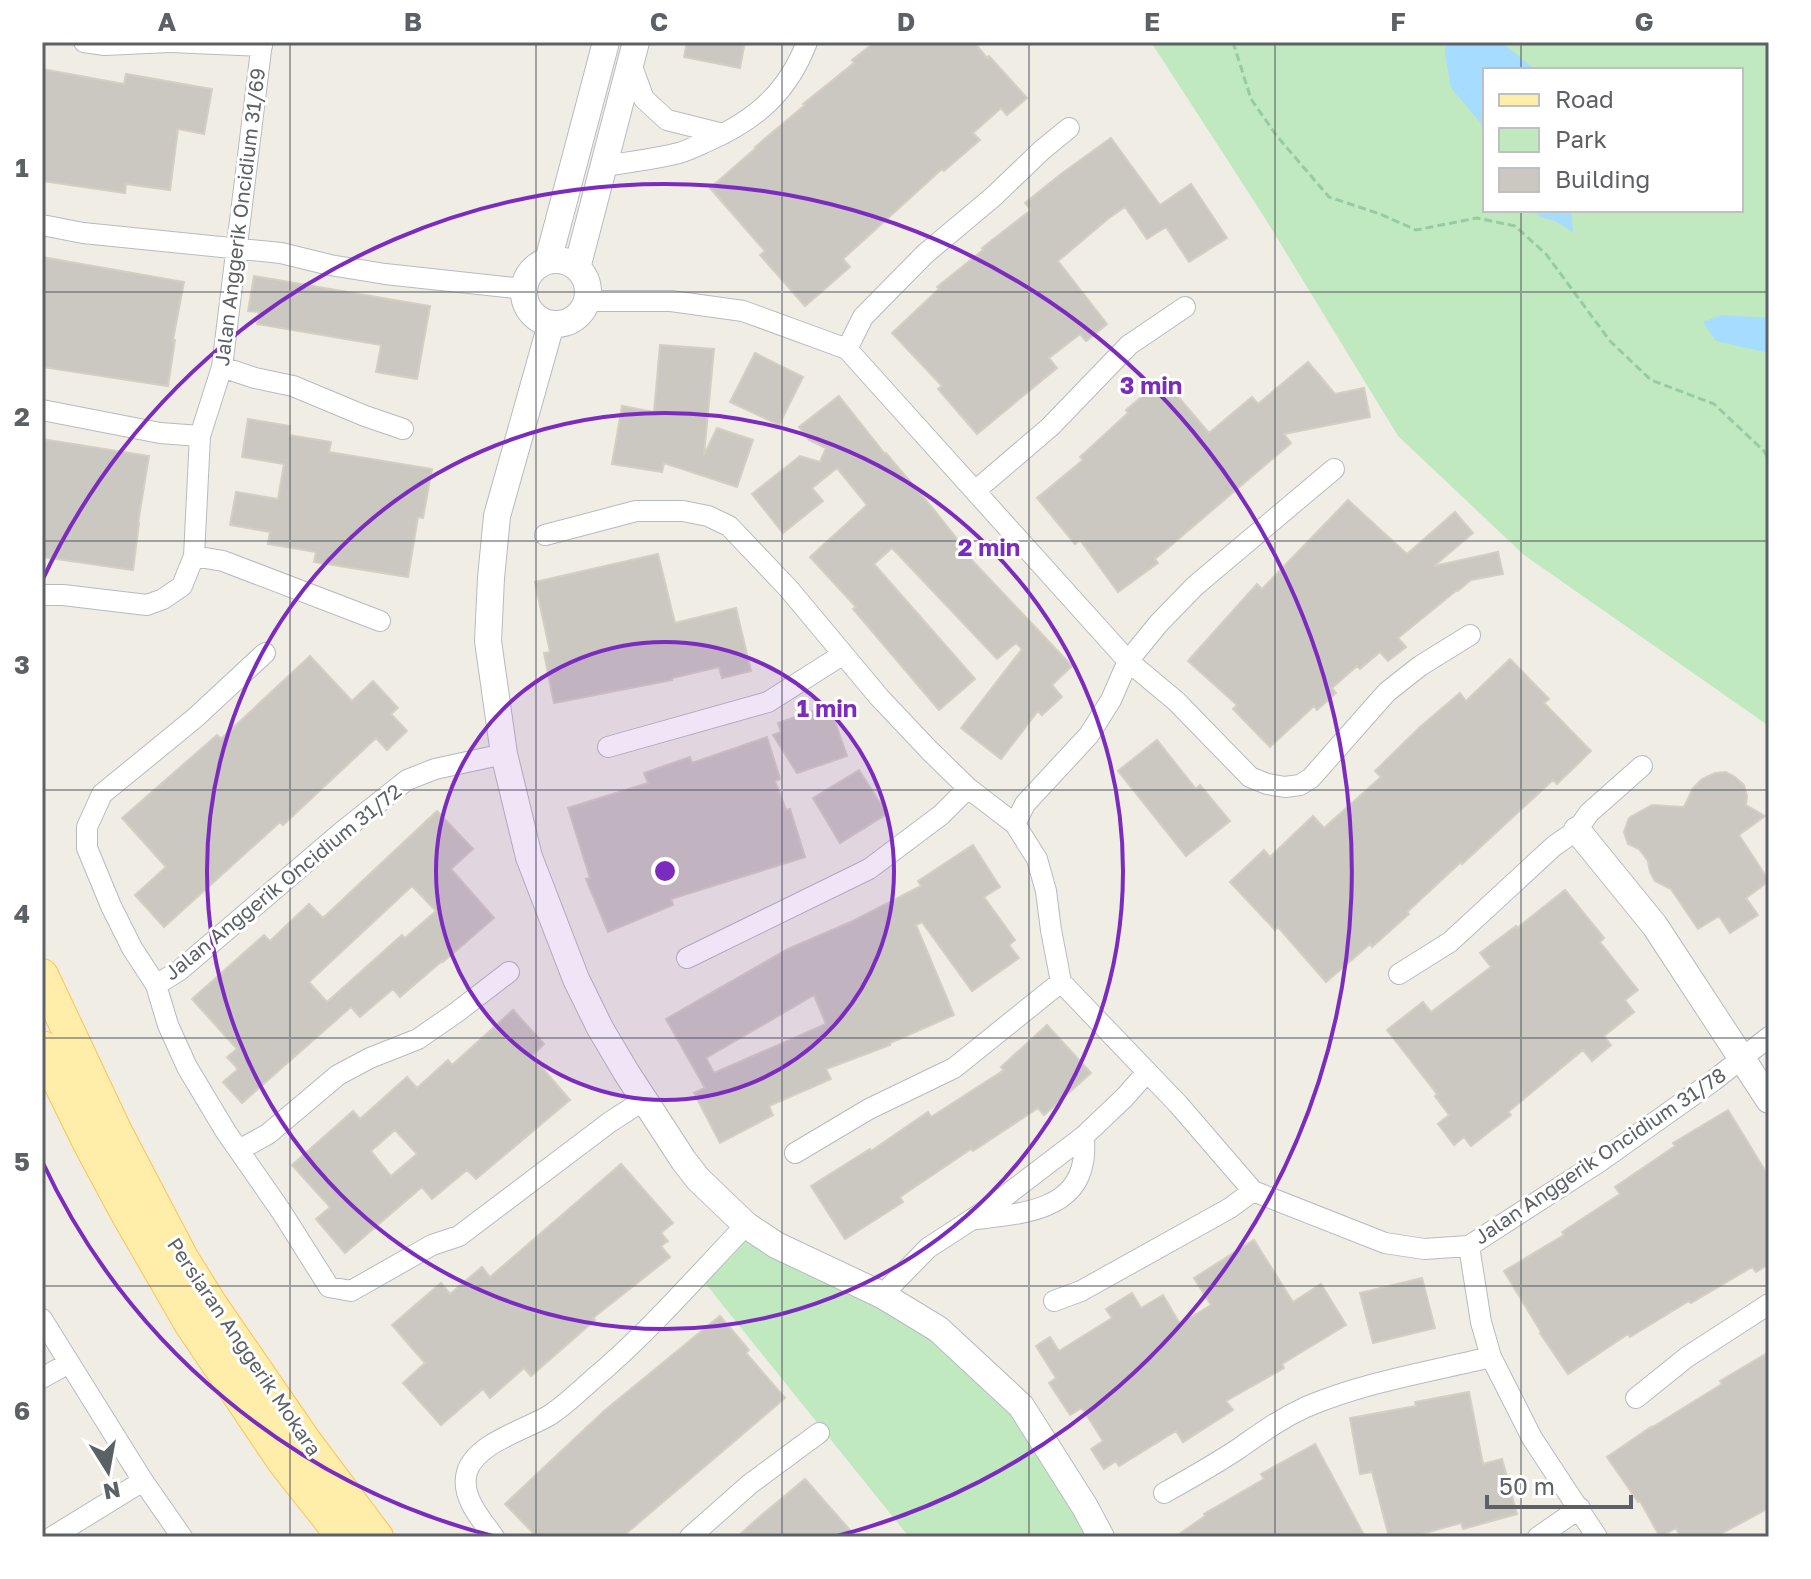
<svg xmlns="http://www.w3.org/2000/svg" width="1811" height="1579" viewBox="0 0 1811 1579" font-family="'Golos Text',sans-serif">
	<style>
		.green { fill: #c1e9bf; fill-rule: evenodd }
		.water { fill: #a5dcff }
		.building { fill: #cbc7c1; stroke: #d5cec2; stroke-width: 2; fill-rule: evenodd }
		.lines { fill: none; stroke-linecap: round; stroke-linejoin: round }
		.minor-casing { stroke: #b7bbbf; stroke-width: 22 }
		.tertiary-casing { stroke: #b7bbbf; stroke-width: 28 }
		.primary-casing { stroke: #fcc451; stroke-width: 34 }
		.path { stroke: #97cba4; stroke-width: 3; stroke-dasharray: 8 4; stroke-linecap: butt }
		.minor { stroke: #fff; stroke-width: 20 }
		.tertiary { stroke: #fff; stroke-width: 26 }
		.primary { stroke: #ffedaa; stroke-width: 32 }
		.grid { fill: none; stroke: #5c6166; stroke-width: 2; stroke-opacity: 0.55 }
		.ring { fill: none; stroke: #7b2cbf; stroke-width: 4 }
		.labels { text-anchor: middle; stroke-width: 6; stroke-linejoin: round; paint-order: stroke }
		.street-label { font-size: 20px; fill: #5c6166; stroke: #fff }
		.centre { fill: #7b2cbf; stroke: #fff; stroke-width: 4 }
		.ring-label { font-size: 24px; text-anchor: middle; font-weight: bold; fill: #7b2cbf; stroke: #fff; stroke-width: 6; stroke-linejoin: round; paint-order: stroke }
		.neatline { fill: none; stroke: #5c6166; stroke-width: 3 }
		.grid-label { font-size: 26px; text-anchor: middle; font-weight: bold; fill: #5c6166 }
	</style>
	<rect width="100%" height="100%" fill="#f0ede4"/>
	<path class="green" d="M1151,42H1764L1769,56V726L1524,555L1398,436L1263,215ZM1485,70H1741V210H1485Z
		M763,1224L864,1277L1020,1407L1102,1537H909L701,1278Z"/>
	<path class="water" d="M1445,42H1501L1536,70H1485V128L1451,88L1445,54Z
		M1534,210H1571L1573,232L1555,221L1540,217Z
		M1722,315L1769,318V353L1716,341L1703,322Z"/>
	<path class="building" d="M687,42H745L740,68L684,57Z
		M875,42H974L987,58L989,56L1027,98L1007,115L1001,108L973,133L980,140L944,171L942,169L843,259L850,267L805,306L760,255L765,251L710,188L756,148L755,147L805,105L803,104L854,63L852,60Z
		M42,69L124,84L126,74L212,89L204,134L178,129L170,190L126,184L125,193L42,181Z
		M1111,138L1160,205L1191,184L1227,238L1189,262L1166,227L1147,239L1125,207L1109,218L1058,261L1107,324L1086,341L1080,334L1049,358L1057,368L977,434L938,389L942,386L892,333L939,289L937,287L983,250L982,248L1031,210L1025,203L1061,174Z
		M42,257L184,282L173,340H175L168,386L42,367Z
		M254,276L430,306L417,379L376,372L381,345L257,324L259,312L248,311Z
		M660,345L714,349L704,455L717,428L753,440L737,487L664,463L662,472L612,464L622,406L654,412Z
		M755,353L803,377L779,425L730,402Z
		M1308,362L1335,394L1364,388L1370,417L1284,434L1291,443L1155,559L1158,563L1118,592L1080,540L1075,544L1037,498L1083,460L1080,457L1128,413L1126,410L1163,379L1209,433L1252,397L1258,404Z
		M839,396L885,454L886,453L934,510L969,554L967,555L1072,666L1052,685L1062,697L1042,715L1038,711L1001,759L961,728L1022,649L1016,643L997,659L892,548L874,564L975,679L939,710L853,609L856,607L810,557L867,505L837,468L812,488L823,501L783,533L752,494L800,456L820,462L826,448L809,440L799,427Z
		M248,419L290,426L289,435L331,442L329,452L432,469L423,518L418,517L408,577L314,562L316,552L268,544L270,532L230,525L236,492L278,499L284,464L242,457Z
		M42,439L149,456L138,523H139L133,570L42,557Z
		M1348,500L1407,554L1455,512L1473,533L1434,566L1498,552L1503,574L1471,580L1458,591L1457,590L1398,638L1406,647L1388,661L1380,652L1360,669L1357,666L1332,688L1336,693L1317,710L1314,706L1270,747L1233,709L1237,705L1188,661L1257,584L1262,589Z
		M658,554L675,623L736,608L751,671L722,678L719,667L672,678V680L554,703L544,653L550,652L535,582Z
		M310,656L352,701L373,681L398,708L391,714L407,731L387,750L376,738L283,825L280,822L164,927L135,895L166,867L122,818L217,735L221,739Z
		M1510,659L1549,699L1544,703L1591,751L1557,784L1553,780L1462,864L1461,862L1407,912L1409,914L1372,947L1370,944L1326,982L1278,927L1275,930L1230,882L1264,850L1270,857L1313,816L1324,828L1381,777L1375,771L1420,727L1460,693L1466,701Z
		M829,705L847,756L797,773L773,735L781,732L778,723Z
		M767,737L780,779L775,781L786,810L790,809L805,857L671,899L673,905L608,932L586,879L590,878L568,808L648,783L644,773L690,757L692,763Z
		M1157,740L1196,789L1200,785L1230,821L1186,856L1118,771Z
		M859,770L887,814L840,843L813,798Z
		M1726,772L1735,777L1744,785L1747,796L1746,805L1765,816L1739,835L1769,881L1746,898L1758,915L1730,933L1719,916L1698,929L1671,889L1655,881L1650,872L1648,861L1639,849L1628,844L1624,832L1629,818L1652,805L1684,807L1693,788L1702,779L1715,773Z
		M437,811L473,849L451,869L494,918L443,962L442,961L400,997L393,989L360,1017L351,1007L242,1103L223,1082L238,1069L227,1057L237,1049L192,999L264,935L270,941L309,904L323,918ZM412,886L436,911L405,938L402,935L327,1002L309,982Z
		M973,845L1000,887L984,897L1015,940L1009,945L1019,958L972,991L922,922L916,925L954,1015L890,1043V1045L826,1069L831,1079L769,1106L773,1115L720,1143L694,1093L705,1088L666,1019L788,949L853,921L921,886L918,881ZM814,995L826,1024L714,1073L706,1058Z
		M1565,890L1604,938L1600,942L1638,990L1625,1000L1634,1012L1604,1036L1611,1045L1592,1061L1583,1050L1508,1112L1511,1115L1471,1146L1464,1137L1454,1145L1438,1124L1449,1115L1435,1096L1437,1094L1387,1030L1423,1002L1431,1012L1491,967L1480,953L1516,926L1517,928Z
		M513,1010L544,1044L532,1056L570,1100L476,1179L467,1170L432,1199L422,1187L345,1253L316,1219L330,1207L292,1165L353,1111L360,1119L407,1077L417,1088L448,1060L452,1065ZM395,1130L417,1154L391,1176L371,1151Z
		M1047,1025L1091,1073L1044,1115L1038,1108L973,1151L971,1149L900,1197L903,1202L845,1239L811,1186L870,1149L871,1151L928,1112L931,1117L1004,1070L1001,1067Z
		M1728,1110L1769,1177V1264L1756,1272L1752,1267L1691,1303L1689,1301L1630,1337L1628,1334L1568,1374L1540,1333L1541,1332L1504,1271L1564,1235L1562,1232L1620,1194L1615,1187L1675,1146L1673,1143Z
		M621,1164L673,1223L661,1233L668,1241L661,1246L670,1257L593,1318L595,1320L531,1376L524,1368L490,1398L483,1389L441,1425L403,1383L425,1363L392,1325L441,1283L450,1294L482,1267L490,1277Z
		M1254,1240L1293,1302L1321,1284L1346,1325L1282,1364L1284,1368L1226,1401L1233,1410L1183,1442L1176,1431L1119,1466L1116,1461L1104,1469L1091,1449L1103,1441L1082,1408L1070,1415L1049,1383L1056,1378L1036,1346L1050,1337L1059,1351L1112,1318L1106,1309L1132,1293L1141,1308L1163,1295L1180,1324L1211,1305L1194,1278Z
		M1422,1278L1435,1328L1373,1343L1360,1293Z
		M720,1316L749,1350L746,1353L785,1398L622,1537H537L505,1504L604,1411Z
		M1769,1352V1508L1715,1537H1681L1676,1528L1660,1537L1640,1501L1638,1502L1607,1457L1651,1427V1428L1722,1384L1720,1381Z
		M1469,1392L1483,1464L1502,1459L1517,1514L1463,1529L1461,1523L1410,1537H1389L1372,1472L1360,1474L1350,1418L1416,1406L1415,1402Z
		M1315,1444L1365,1537H1175L1205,1516L1204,1514L1264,1479L1261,1474Z
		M805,1479L856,1537H737L757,1519Z"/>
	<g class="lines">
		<g class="minor-casing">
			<path id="minor" d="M84,42L105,45L169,42
				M170,42L262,46
				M631,64L644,99L667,120L723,134
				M605,166C629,162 655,159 679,153C689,150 699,145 708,141C756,120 788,92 807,42
				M42,225L83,233L281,253L330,265L385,274L524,289
				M587,301H671L743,311L847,349L1128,661L1176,701L1250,777L1267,784L1285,787L1300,785L1311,778L1387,692L1420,666L1470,635
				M847,349L863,317L925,254L993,197L1042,150L1069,128
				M222,367L255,378L293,386L365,416L403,429
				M42,410L160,433L200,436
				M1334,469L1195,586L1159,623L1128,661L1111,700L1089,735L1025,804L1015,824L1037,859L1046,891L1051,930L1061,982L1178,1104L1253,1191L1385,1243L1424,1249L1469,1246L1599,1162L1713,1081L1769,1037
				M975,491L1050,427L1129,345L1185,307
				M545,535L636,511H683L708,516L729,526L788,588L879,697L930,751L968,788L1015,824
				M194,556L223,561L380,621
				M42,595H63L147,605L163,599L182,586L194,556L200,436L222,367L262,42
				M265,653L195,718L102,794L87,827V848L111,906L132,948L156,985L168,1025L187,1067L226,1132L281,1211L329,1287L351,1291L432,1245L459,1236L610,1122L644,1100
				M608,747L768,702L842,655
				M687,958L869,869L941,815L968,788
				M1399,974L1450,942L1554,846L1577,830L1589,813L1642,766
				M156,985L180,970L344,830L407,780L435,769L504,754
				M239,1150L268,1134L338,1075L370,1058L418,1039L457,1012L509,972
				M795,1153L869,1109L954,1068L1061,982
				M976,1219C1016,1214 1075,1212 1083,1162C1085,1154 1084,1145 1084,1136
				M1469,1246L1481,1322L1491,1357L1532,1438L1597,1537
				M882,1295L928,1248L991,1207L1084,1136L1125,1097L1147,1072
				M1054,1301L1081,1291L1230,1208L1253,1191
				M42,1319L143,1481L182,1537
				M42,1378L69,1363
				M1636,1398L1687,1357L1769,1304
				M1164,1493C1189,1479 1214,1465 1238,1449C1261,1433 1280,1419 1306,1407C1365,1382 1428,1372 1491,1357
				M52,1537L143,1481
				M494,1537C481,1519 460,1496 467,1472C476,1443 525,1430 550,1415C565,1405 579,1392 592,1380C648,1333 696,1277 746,1225
				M690,1537L750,1484L819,1433
				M1538,1537L1580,1508"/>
		</g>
		<g class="tertiary-casing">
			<path id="tertiary" d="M524 292a32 32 0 1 1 64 0a32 32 0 1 1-64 0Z
				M548,261L606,42
				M577,268L636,42
				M551,324L497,516L491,578L488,641L504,754L529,857L576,979L600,1028L626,1072L684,1161L698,1179L746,1225L776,1245L882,1295L938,1329L1021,1406L1085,1507L1101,1537
				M1577,830L1655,926L1769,1100"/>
		</g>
		<g class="primary-casing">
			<path id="primary" d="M42,975L116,1132L182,1258L212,1306L305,1441L377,1537
				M42,1047L89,1143L126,1212L190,1323L283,1461L343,1537"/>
		</g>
		<path class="path" d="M1233,42L1251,99L1276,135L1329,197L1380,214L1416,230L1477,218L1515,226L1546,254L1610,341L1651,380L1714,404L1764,451L1769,460"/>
		<use href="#minor" class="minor"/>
		<use href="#tertiary" class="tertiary"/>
		<use href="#primary" class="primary"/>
	</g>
	<path class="grid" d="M290,42V1537M536,42V1537M782,42V1537M1029,42V1537M1275,42V1537M1521,42V70M1521,210V1537M42,292H1769M42,541H1769M42,790H1769M42,1038H1769M42,1286H1769"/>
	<circle cx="665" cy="871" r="229" fill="#7b2cbf" fill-opacity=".12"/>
	<g class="ring">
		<circle cx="665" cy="871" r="229"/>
		<circle cx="665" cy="871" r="458"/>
		<path d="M493 1536A687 687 0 0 1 42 1161M42 581A687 687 0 1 1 837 1536"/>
	</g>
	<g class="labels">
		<g class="street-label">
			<text transform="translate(240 217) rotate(-83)" y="7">Jalan Anggerik Oncidium 31/69</text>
			<text transform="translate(283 882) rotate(-39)" y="7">Jalan Anggerik Oncidium 31/72</text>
			<text transform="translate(1600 1156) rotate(-34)" y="7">Jalan Anggerik Oncidium 31/78</text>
			<text transform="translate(244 1347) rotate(56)" y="7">Persiaran Anggerik Mokara</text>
		</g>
	</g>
	<circle cx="665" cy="871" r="12" class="centre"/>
	<g class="ring-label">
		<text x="1151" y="394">3 min</text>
		<text x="989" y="556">2 min</text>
		<text x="827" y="717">1 min</text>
	</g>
	<rect width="1811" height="1579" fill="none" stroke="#ffffff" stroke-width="88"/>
	<rect x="1483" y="68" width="260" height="144" fill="#ffffff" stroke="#bec0c2" stroke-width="2"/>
	<rect x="1499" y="94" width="40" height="12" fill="#ffedaa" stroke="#bec0c2" stroke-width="2"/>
	<text x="1555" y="108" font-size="24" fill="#5c6166">Road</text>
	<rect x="1499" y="128" width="40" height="24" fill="#c1e9bf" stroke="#bec0c2" stroke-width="2"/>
	<text x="1555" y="148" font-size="24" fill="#5c6166">Park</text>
	<rect x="1499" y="168" width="40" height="24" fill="#cbc7c1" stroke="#bec0c2" stroke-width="2"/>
	<text x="1555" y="188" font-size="24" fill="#5c6166">Building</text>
	<g transform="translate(108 1471) rotate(169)" stroke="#ffffff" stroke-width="6" paint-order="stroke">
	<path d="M0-6L14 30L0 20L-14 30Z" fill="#5c6166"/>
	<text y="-12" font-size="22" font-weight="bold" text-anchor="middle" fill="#5c6166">N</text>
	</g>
	<path d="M1487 1495v12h144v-12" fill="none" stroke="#5c6166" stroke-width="4"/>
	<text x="1499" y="1495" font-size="24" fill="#5c6166" stroke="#ffffff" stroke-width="6" paint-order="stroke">50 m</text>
	<rect x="44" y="44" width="1723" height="1491" class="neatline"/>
	<g class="grid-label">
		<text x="167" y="31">A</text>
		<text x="413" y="31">B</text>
		<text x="659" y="31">C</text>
		<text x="906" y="31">D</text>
		<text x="1152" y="31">E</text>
		<text x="1398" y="31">F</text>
		<text x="1644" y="31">G</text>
		<text x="22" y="177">1</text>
		<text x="22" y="426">2</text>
		<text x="22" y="674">3</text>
		<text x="22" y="923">4</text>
		<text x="22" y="1171">5</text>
		<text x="22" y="1420">6</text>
	</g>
</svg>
